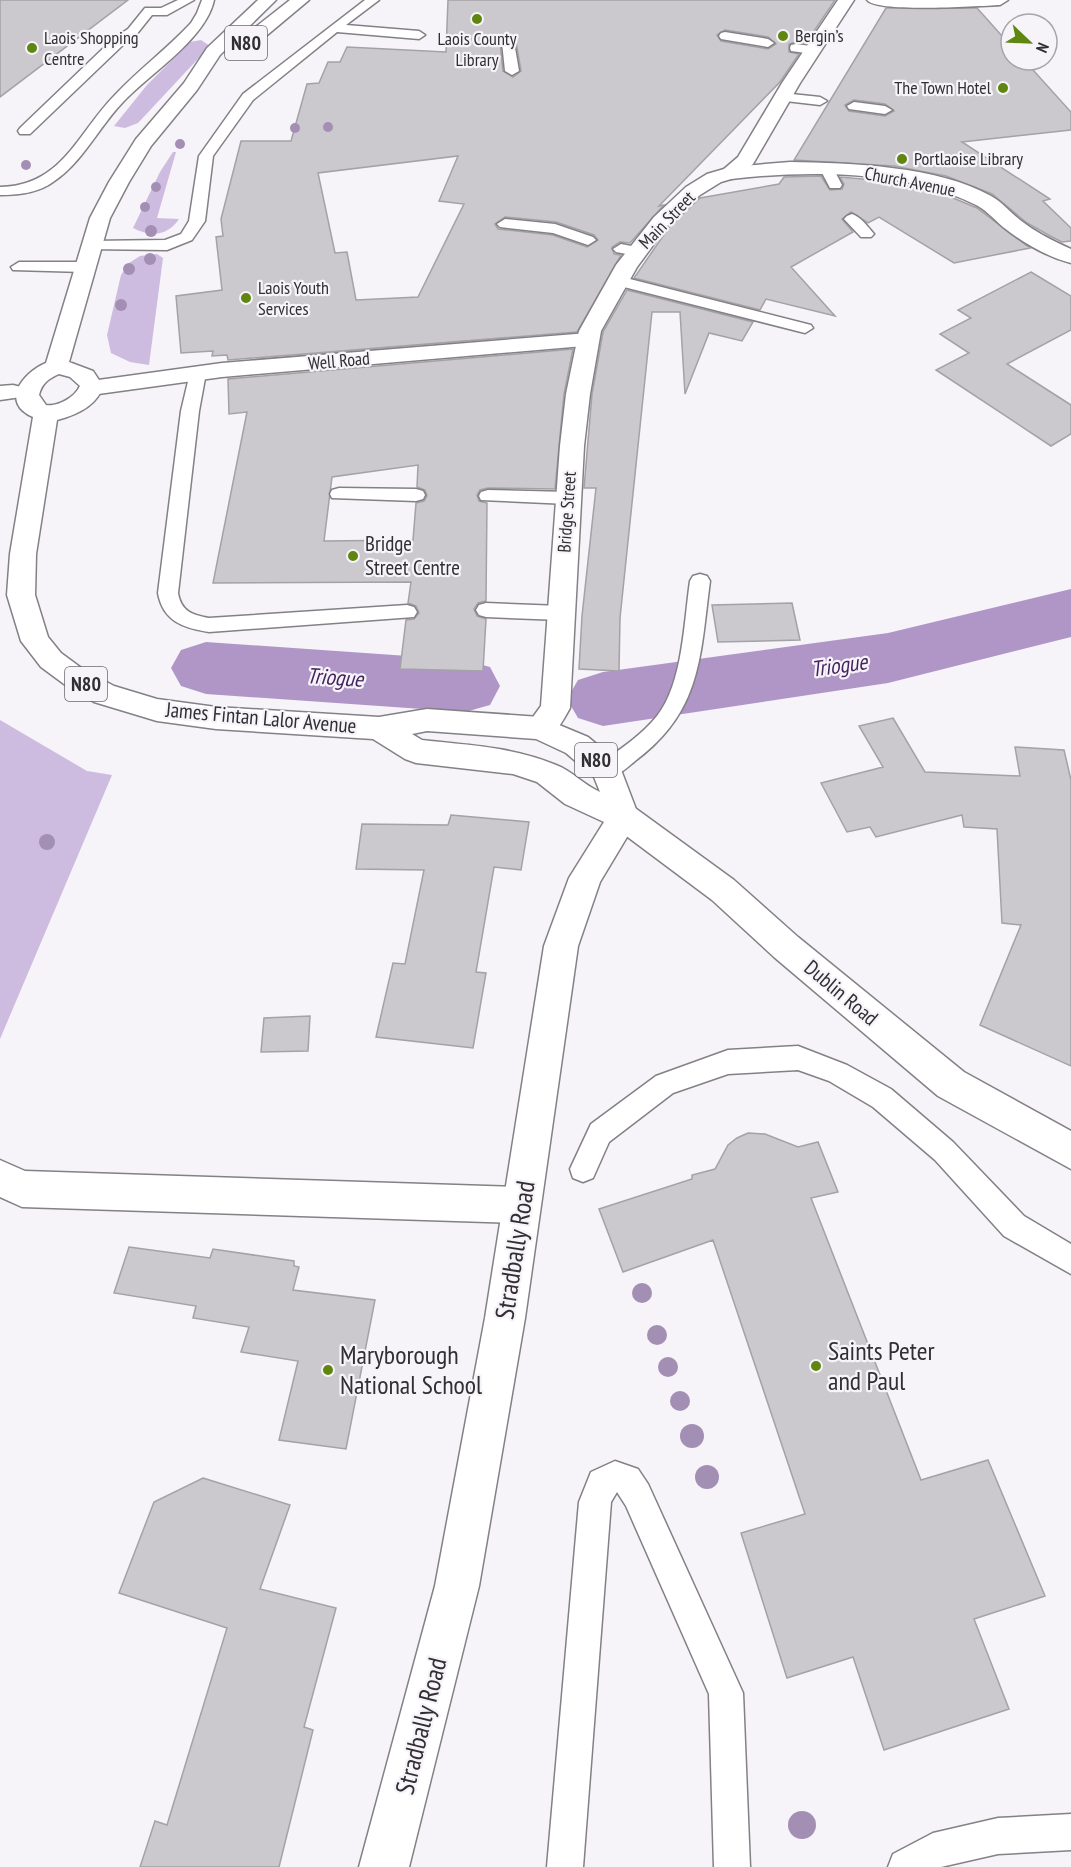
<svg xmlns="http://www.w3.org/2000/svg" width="1071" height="1867" viewBox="0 0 1071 1867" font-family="'PT Sans Narrow',sans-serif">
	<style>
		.green { fill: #cebce0 }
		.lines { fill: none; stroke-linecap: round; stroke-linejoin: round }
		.river { fill: #b096c7; fill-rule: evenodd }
		.building { fill: #cbc8ce; stroke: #a4a1a7; stroke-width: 1.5; fill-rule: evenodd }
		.service-casing { stroke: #838086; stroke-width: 3 }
		.minor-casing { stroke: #838086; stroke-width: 3 }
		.tertiary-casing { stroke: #838086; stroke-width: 3 }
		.secondary-casing { stroke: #838086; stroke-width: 3 }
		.primary-casing { stroke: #838086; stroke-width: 3 }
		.service { fill: #fff; fill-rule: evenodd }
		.minor { fill: #fff; fill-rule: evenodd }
		.tertiary { fill: #fff; fill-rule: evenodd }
		.secondary { fill: #fff; fill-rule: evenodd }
		.primary { fill: #fff; fill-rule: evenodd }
		.tree { fill: #a48fb4 }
		.poi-dot { fill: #5e8610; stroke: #f6f3f9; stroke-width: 2 }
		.labels { text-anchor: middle; stroke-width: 4.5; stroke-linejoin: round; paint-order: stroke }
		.far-poi-label { font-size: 18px; fill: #312f32; stroke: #f6f3f9; text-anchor: start }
		.far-street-label { font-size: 18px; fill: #312f32; stroke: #f6f3f9 }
		.shield { fill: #f6f3f9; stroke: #6c6a6e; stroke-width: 1.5 }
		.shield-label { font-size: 20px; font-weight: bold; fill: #312f32 }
		.poi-label { font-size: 21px; fill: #312f32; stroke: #f6f3f9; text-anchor: start }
		.street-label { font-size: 21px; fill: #312f32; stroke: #f6f3f9 }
		.water-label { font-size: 22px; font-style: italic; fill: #45235f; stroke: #f6f3f9 }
		.near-street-label { font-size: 26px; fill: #312f32; stroke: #f6f3f9 }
		.near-poi-label { font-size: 26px; fill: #312f32; stroke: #f6f3f9; text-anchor: start }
	</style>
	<rect width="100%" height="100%" fill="#f6f3f9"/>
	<path class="green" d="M201,40L210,46L138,123L125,128L114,126L147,85L190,42Z
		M173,152H176L157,218L179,219C168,236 151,237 133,228L160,172Z
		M157,254L163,258L149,365L130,362L111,353L107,335L121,275L129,263L140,256Z
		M0,720L87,771L112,775L0,1039Z"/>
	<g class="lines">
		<path class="river" d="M1071,589V637L888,683L603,726L578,718L567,699L578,680L603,672L888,633Z
			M206,642L465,660L490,667L500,686L490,705L465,712L206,694L181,686L171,668L181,650Z"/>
	</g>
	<path class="building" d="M0,0H128L0,97Z
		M448,0H835L806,43L796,42L789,44V52L799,54L780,82L659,206L664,205L630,243L620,242L612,247L614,254L621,255L577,332L228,360L227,355L212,356L213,351L181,353L176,296L222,290L216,237L223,236L221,219L241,141H291L307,84L319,83L328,62H340L347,47L446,52ZM725,30L768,37L776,44L768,49L721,41L717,35ZM507,36L516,42L521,71L513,77L503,71L500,42ZM458,156L439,201L464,204L418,297L356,300L347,252L335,253L318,173ZM505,217L556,222L594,235L598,240L587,247L553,235L498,229L495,224Z
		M886,8H977L1011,46V60H1024L1071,112V130L962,142L1050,199L1043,201L1071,228V241L1062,242L1052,237L1027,223L992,194L946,176L894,166L794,160ZM854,100L885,104L894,111L885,116L849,111L845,105Z
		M821,176L830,190L842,189L844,184L840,177L886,181L946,195L977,208L1030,248L954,263L879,217L868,223L851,212L842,219L853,232L791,267L835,316L766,299L760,310L634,278L670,226L700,198L779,184L784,177Z
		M1031,272L1071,296V330L1007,364L1071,405V434L1051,446L936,370L969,353L940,334L971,318L958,310Z
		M627,290L753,322L742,341L709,333L685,394L680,312H652L620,618L619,671L579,669L582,616L596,488H584L592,394L603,332Z
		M573,349L564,394L555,489L488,488L480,490L477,495L479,501L487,503L486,601L478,603L474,609L477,616L486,619L483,671L400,669L406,620L414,619L419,613L416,606L408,603L411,582L213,583L247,412L229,414L228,379ZM418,465L417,487L425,490L427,496L424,501L416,503L413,540L324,541L332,477Z
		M792,603L800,640L718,642L712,605Z
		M893,718L925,772L1020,776L1015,747L1064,750L1071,780V1066L980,1025L1021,925L1002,923L997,829L964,827L962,815L876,837L870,827L847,832L821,783L883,767L859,726Z
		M451,815L529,822L521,870L494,867L476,972L486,973L473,1048L376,1037L393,963L405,964L424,870L356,869L362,824L448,825Z
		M310,1016L308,1051L261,1052L264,1018Z
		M748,1133L765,1134L798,1147L818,1142L838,1192L811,1198L921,1480L988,1460L1045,1596L974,1619L1009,1709L884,1750L853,1657L787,1678L741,1533L805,1514L713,1240L623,1272L599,1209L692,1179V1175L715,1169L728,1145L737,1138Z
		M129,1247L210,1258L213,1249L294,1261V1266L299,1267L293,1290L375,1300L346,1449L279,1440L298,1361L241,1352L249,1327L193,1318L196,1306L114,1293Z
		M203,1478L290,1505L260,1589L336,1608L304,1727L313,1730L279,1867H140L155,1821L167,1825L227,1628L119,1593L154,1502Z"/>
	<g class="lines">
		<g class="service-casing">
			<path id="service" d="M178,0H194L167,15H152L136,35L124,44L30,134H20L18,131L20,128L114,38L128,29L145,8H161Z
				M202,0H214C206,39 149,74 123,102C98,128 83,162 53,182C38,193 18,195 0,195V187C62,186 77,134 114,96C138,70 167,49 191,23L197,13Z
				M365,0H379L346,25L419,31L425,35L419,39L337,32L253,100L213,156L205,221L192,240L167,250L86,249L83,246L91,241L165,240L181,234L189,221L199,156L243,94Z
				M725,32L768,39L774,43L768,47L721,39L719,36L721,33Z
				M508,38L514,42L519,71L512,75L505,71L502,42Z
				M796,44L818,47L819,50L813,54L791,51L790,48L791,45Z
				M782,93L820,97L827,101L820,105L777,100L775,97L777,94Z
				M854,102L885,106L892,110L885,114L849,109L847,106Z
				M827,165L832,166L842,185L840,188H830L820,169Z
				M852,214C861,217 868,227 874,234L871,237H861L844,219L847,216Z
				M505,219L555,224L593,237L596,240L588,245L553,233L500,227L497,224Z
				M621,244L642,248L645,251L637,256L616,252L613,249Z
				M19,262H84L92,267L84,272L13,270L11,267Z
				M618,276L811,325L813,328L805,333L612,284L610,281Z
				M198,368L204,369L206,373L199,411L178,593C181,611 192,615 209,618L407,605L414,607L417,612L414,617L209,632C183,628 163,621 158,593L181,411L190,373L192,369Z
				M339,488L416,489L423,491L425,495L423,499L416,501L332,498L330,494L332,490Z
				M488,490L568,492L575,494L577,498L575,502L568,504L481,500L479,496L481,492Z
				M700,574L707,576L710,581C700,657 702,711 635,761C624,770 614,781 599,776L596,770L599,764C619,750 641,736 657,716C683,683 684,622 690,581L693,576Z
				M486,603L561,606L568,608L571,613L568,618L561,620L486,617L479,615L476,610L479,605Z
				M798,1046L847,1065L891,1089L953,1142L1024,1216L1071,1244V1274L1004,1236L935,1160L873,1107L829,1081L798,1070L728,1074L673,1093L609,1142L593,1178L583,1182L573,1178L570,1169L591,1124L656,1076L728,1050Z
				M615,1461L638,1469L648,1484L743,1693L750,1867H714L709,1694L626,1506L617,1492L611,1502L583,1867H547L579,1502L591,1472Z
				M1071,1814V1850L998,1854L941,1867H888L893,1854L933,1833L998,1818Z"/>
		</g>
		<g class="minor-casing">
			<path id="minor" d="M867,0H1008L1000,5C979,6 876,13 867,0Z
				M790,162C851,163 938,166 991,196C1002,202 1010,212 1020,220C1035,232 1053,241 1071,249V263C1047,257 1022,242 1003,227C994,219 985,209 974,204C905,170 807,170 731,179L724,177L721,173L724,169L731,167Z
				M588,333L596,335L599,340L596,345L222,377L91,395L83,393L79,388L83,383L91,381L222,363Z
				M0,1160L25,1171L521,1187L534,1192L540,1205L534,1218L521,1223L22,1207L0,1197Z"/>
		</g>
		<g class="tertiary-casing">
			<path id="tertiary" d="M838,0H854L800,83L753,164L738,177L721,182L700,195L668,225L637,267L601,331L590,394L584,446L570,708C560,726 552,743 530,736L525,728L541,706L560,446L566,394L579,331L616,265L654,217L686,187L707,174L724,169L738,157L782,83Z"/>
		</g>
		<g class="secondary-casing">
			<path id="secondary" d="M13,385L21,387L25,392L21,397L0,400V386Z
				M624,805L635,808L734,880L798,937L964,1072L1071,1131V1169L938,1096L774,957L712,900L613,826L609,817L613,808Z"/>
		</g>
		<g class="primary-casing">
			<path id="primary" d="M258,0H276L220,55L197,90L151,146L129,182L110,218L69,362L93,371L103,386C97,406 76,415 57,420L36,554L35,595L48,637L61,653L84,670L114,686L157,699L216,707L379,717L427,709L540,717L588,737L618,762L639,817L600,882L578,946L525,1318L479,1586L409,1867H359L435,1586L485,1318L544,946L569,878L604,822L565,804L537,782L513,774L416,763L405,759L373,739L216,729L157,721L94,702L64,684L41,667L21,641L7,595L10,554L33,417C0,403 22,373 46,363L90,218L109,182L136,139L184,83L207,48ZM59,374L70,377L80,386C75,397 58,407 46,405L39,395C42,383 48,379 59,374ZM427,731L536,739L566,753L594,777L600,792C584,785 572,771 556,765C513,747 468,745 422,740L412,734Z
				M290,0H309L260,41H248L245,37L248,33Z"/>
		</g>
		<use href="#service" class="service"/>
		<use href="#minor" class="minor"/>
		<use href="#tertiary" class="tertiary"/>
		<use href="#secondary" class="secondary"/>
		<use href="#primary" class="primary"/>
	</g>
	<g class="tree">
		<circle cx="328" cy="127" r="5"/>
		<circle cx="295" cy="128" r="5"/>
		<circle cx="180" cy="144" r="5"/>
		<circle cx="26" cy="165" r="5"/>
		<circle cx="156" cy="187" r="5"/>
		<circle cx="145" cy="207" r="5"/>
		<circle cx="151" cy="231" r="6"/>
		<circle cx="150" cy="259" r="6"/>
		<circle cx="129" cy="269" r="6"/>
		<circle cx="121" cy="305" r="6"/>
		<circle cx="47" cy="842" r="8"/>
		<circle cx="642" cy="1293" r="10"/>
		<circle cx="657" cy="1335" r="10"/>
		<circle cx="668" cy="1367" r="10"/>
		<circle cx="680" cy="1401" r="10"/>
		<circle cx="692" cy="1436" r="12"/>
		<circle cx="707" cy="1477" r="12"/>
		<circle cx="802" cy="1825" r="14"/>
	</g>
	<g class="poi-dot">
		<circle cx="477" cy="19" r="6"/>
		<circle cx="783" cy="36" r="6"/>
		<circle cx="32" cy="48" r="6"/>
		<circle cx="1003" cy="88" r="6"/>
		<circle cx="902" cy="159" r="6"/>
		<circle cx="246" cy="298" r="6"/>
		<circle cx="353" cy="556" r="6"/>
		<circle cx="816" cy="1366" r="6"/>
		<circle cx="328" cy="1370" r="6"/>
	</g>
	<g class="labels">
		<g class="far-poi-label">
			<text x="795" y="42">Bergin’s</text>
			<text x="44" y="44">Laois Shopping<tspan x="44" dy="21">Centre</tspan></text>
			<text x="477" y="45" text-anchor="middle">Laois County<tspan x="477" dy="21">Library</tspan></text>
			<text x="991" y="94" text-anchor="end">The Town Hotel</text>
			<text x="914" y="165">Portlaoise Library</text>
			<text x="258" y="294">Laois Youth<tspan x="258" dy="21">Services</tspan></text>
		</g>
		<g class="far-street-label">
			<text transform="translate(910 182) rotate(11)" y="6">Church Avenue</text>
			<text transform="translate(667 220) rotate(-46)" y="6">Main Street</text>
			<text transform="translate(339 361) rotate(-5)" y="6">Well Road</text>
			<text transform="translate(567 512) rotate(-86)" y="6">Bridge Street</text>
		</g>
		<g class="shield">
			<rect x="225" y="26" width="42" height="34" rx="4.5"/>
			<rect x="65" y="667" width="42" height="34" rx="4.5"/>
			<rect x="575" y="743" width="42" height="34" rx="4.5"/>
		</g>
		<g class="shield-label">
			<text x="246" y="50">N80</text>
			<text x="86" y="691">N80</text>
			<text x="596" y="767">N80</text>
		</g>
		<g class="poi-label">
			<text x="365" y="551">Bridge<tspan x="365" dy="24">Street Centre</tspan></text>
		</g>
		<g class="street-label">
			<text transform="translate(261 718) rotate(5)" y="7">James Fintan Lalor Avenue</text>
			<text transform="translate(841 993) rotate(40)" y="7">Dublin Road</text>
		</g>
		<g class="water-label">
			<text transform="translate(839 665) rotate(-8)" y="8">Triogue</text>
			<text transform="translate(335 677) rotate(4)" y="8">Triogue</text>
		</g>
		<g class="near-street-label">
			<text transform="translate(515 1250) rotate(-81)" y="9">Stradbally Road</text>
			<text transform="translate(421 1726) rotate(-76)" y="9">Stradbally Road</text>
		</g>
		<g class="near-poi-label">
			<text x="828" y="1360">Saints Peter<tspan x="828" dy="30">and Paul</tspan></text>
			<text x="340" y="1364">Maryborough<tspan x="340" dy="30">National School</tspan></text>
		</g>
	</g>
	<g transform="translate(1029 42) rotate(113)"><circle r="28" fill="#f6f3f9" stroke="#a7a5a9" stroke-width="1.5"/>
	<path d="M0-4.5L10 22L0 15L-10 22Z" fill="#5e8610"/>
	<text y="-9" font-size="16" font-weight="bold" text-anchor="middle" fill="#312f32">N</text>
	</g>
</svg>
